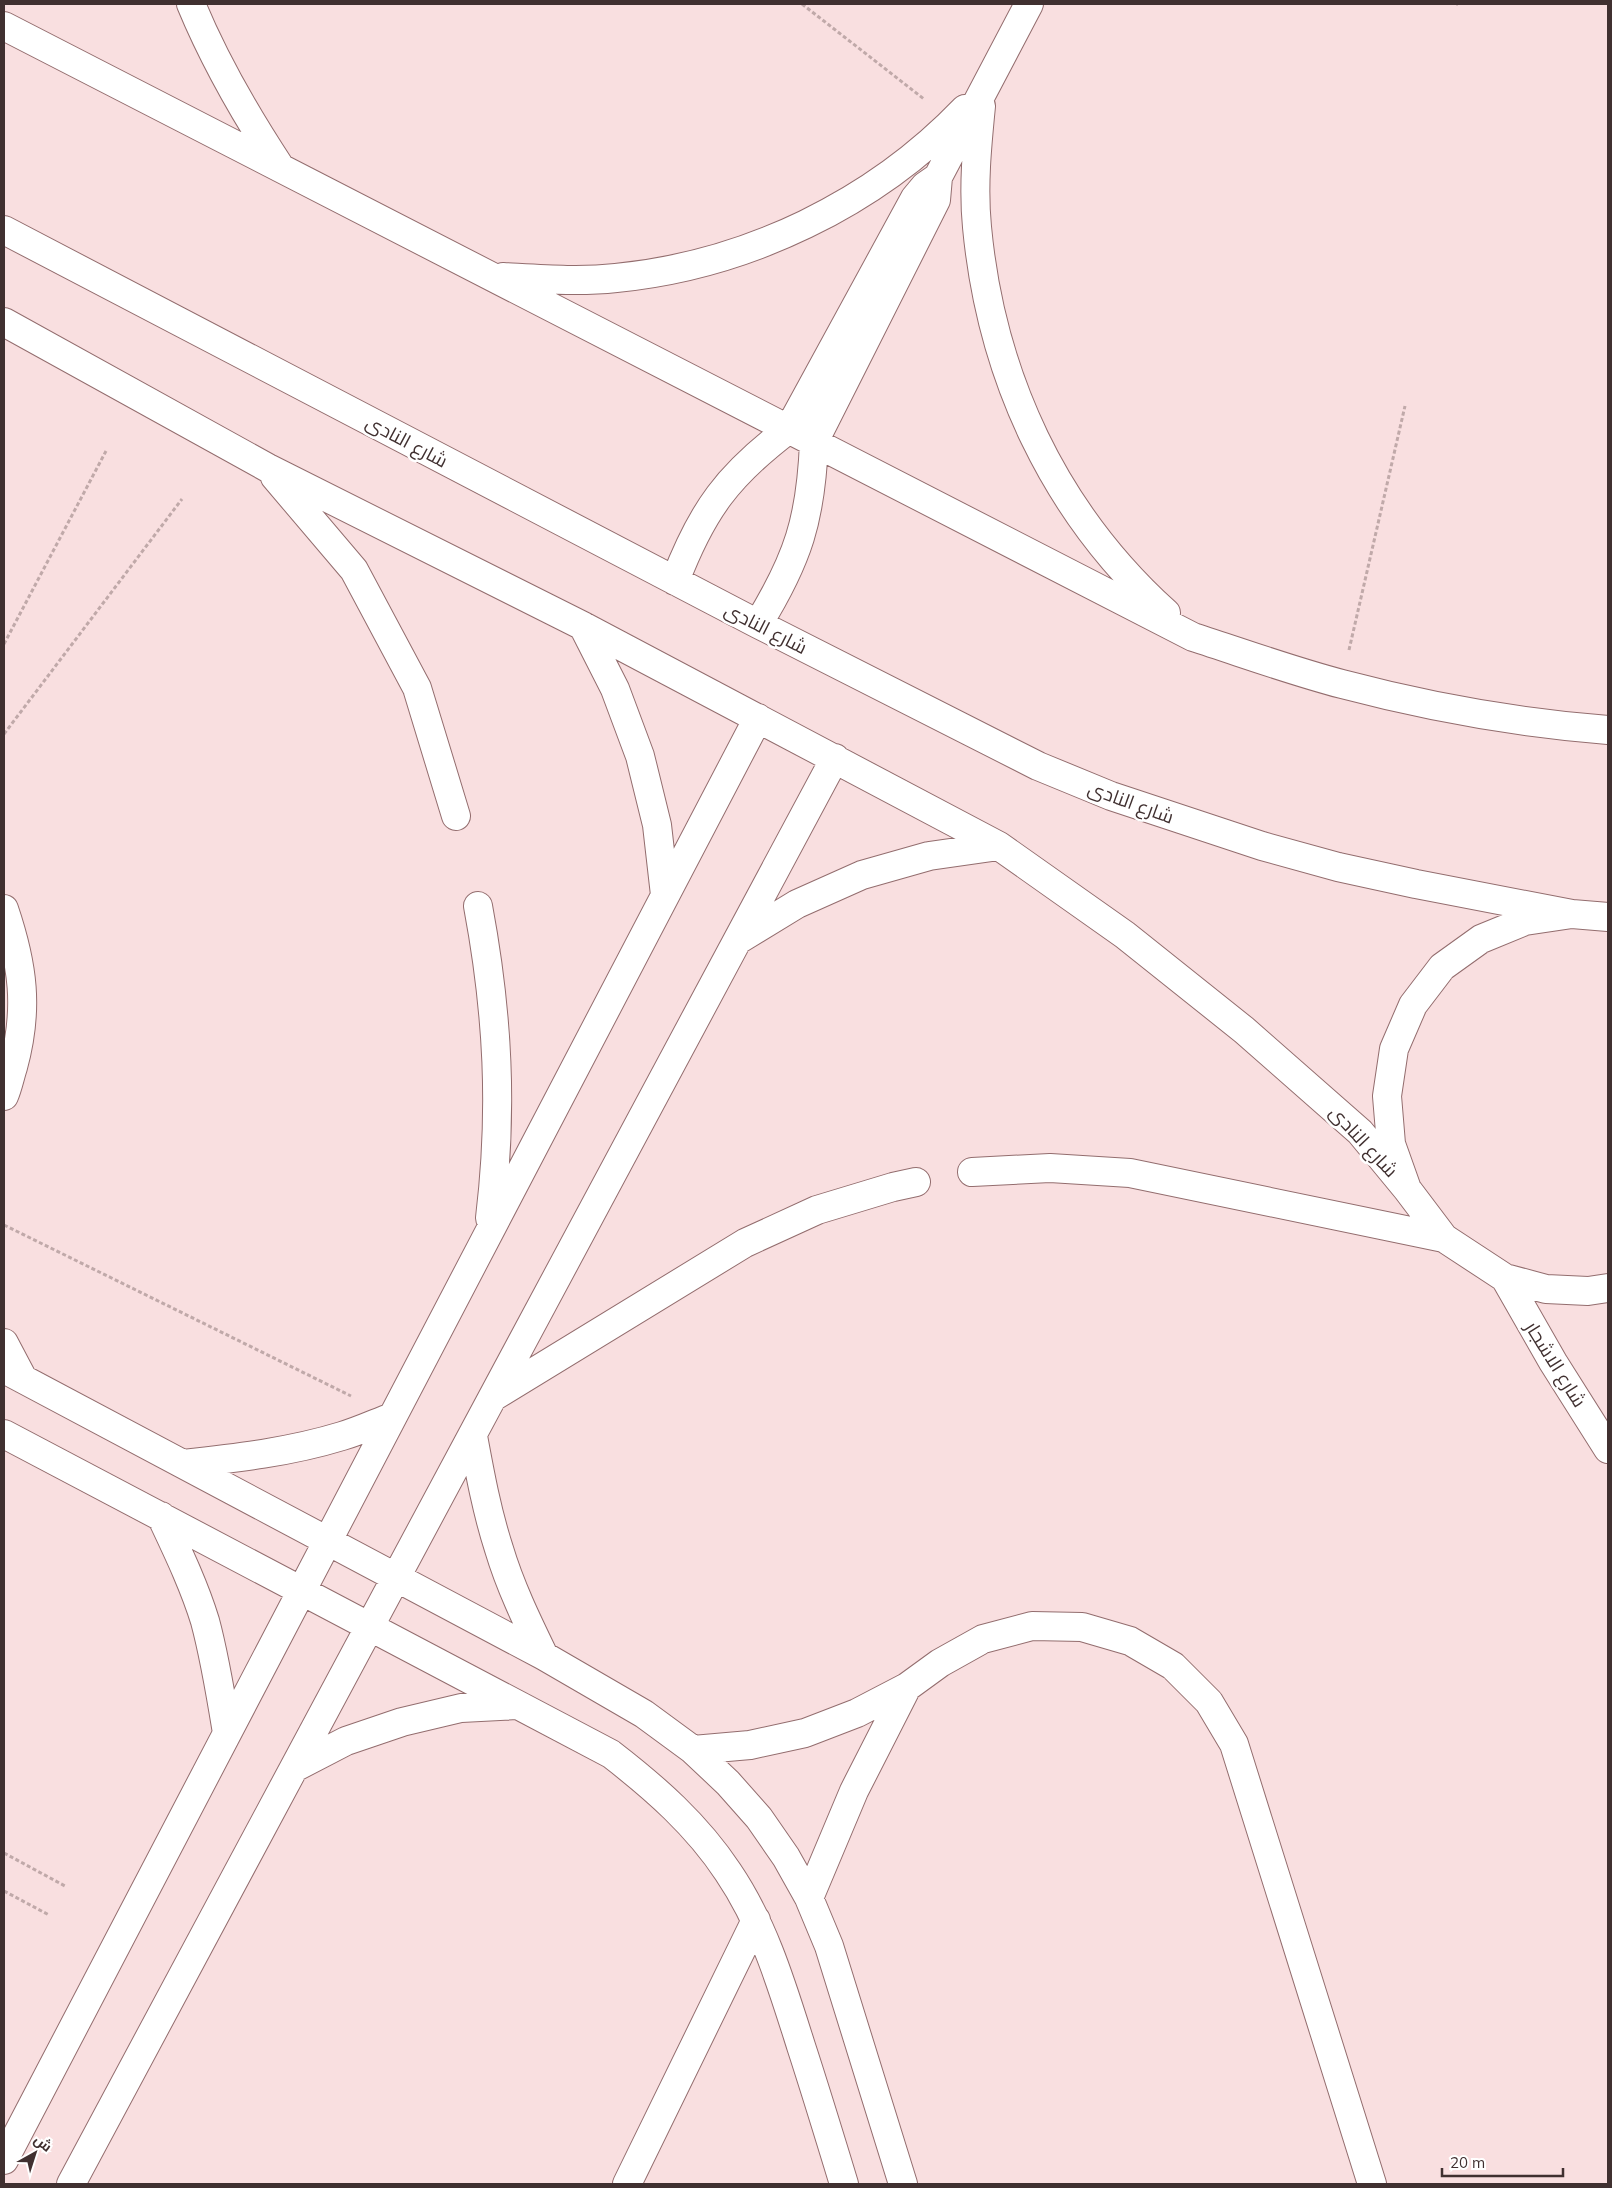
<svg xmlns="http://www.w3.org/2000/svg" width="1612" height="2188" viewBox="0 0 1612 2188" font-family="Mulish,Cairo,sans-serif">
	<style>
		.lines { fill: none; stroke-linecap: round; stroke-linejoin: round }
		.minor-casing { stroke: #936d6e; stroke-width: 30 }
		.path { stroke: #c0a9a9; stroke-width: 3; stroke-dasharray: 4 2.5; stroke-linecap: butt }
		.minor { stroke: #fff; stroke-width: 28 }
		.labels { text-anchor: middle; stroke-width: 5; stroke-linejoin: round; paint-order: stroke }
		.street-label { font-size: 19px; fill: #403030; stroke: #fff }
	</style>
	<rect width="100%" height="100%" fill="#f9dfe0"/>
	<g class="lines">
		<g class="minor-casing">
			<path id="minor" d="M191,4C215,62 245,114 280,167
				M4,26L1193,637C1243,653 1292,671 1342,684C1429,707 1519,723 1608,730
				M981,106C977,146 973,187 977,227C991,376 1054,512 1166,613
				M4,230L758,624L1038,766L1111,796L1262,846L1338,867L1416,884L1572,914
				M503,277C541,279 579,282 616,278C747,265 874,204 965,109
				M4,322L268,468L583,626L999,846L1125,935L1244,1030L1360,1132L1407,1189
				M275,477L354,570L417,688L456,816
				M675,581C702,510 728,475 789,429L915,198L925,186L938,177
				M758,624C798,559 811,519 814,442L936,200L938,177L1029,4
				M583,626L615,689L640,756L657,825L665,895
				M478,906C498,1013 503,1110 490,1218
				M4,909C23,965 29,1009 13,1067C10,1076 8,1087 4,1096
				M1608,917L1572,914L1525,921L1481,939L1442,967L1413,1005L1394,1049L1387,1096L1391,1144L1407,1189L1444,1238L1505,1278L1546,1289L1588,1291L1608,1288
				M738,940L797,904L862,875L929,856L999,846
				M972,1172L1050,1168L1130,1173L1444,1238
				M1505,1278L1553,1362L1608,1449
				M4,1343L23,1379
				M4,1369L544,1656L644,1714L693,1750L728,1783L759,1818L786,1857L809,1898L829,1946L903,2184
				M493,1397L745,1243L817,1210L893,1187L916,1182
				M4,1434L611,1754C655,1788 697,1825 728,1872C764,1925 782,1986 801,2046C816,2092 830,2138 844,2184
				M473,1436C480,1474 487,1512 499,1549C510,1586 527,1621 544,1656
				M183,1464C237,1458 290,1452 342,1436C359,1431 376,1423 392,1417
				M161,1516C177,1550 194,1585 205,1621C215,1658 221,1696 227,1733
				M693,1750L750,1745L805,1733L857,1713L907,1687L940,1663L983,1639L1032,1626L1082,1627L1130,1641L1173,1666L1209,1702L1234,1744L1372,2184
				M294,1768L346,1741L402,1722L461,1708L517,1705
				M809,1898L854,1791L907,1687
				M4,2160L758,718
				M71,2184L835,758
				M627,2184L756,1920"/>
		</g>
		<path class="path" d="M802,4L924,99
			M1456,5L1457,4
			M4,644L106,451
			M1349,650L1405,406
			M4,734L182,499
			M4,1225L351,1396
			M4,1853L65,1886
			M4,1891L49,1915"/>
		<use href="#minor" class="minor"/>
	</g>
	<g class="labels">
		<g class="street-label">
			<text transform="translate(407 441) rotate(28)" y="7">شارع النادى</text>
			<text transform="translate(766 628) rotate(27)" y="7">شارع النادى</text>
			<text transform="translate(1131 802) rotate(20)" y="7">شارع النادى</text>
			<text transform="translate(1364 1141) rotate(47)" y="7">شارع النادى</text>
			<text transform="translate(1556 1364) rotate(58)" y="7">شارع الاشجار</text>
		</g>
	</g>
	<rect width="1612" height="2188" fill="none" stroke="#403030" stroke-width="10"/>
	<g transform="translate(35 2153) rotate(39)" stroke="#ffffff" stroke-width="4" paint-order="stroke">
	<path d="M0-4L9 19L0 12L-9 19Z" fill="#403030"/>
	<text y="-8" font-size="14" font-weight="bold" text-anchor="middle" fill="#403030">ش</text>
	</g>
	<path d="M1442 2168v8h121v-8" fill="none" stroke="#403030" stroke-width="2.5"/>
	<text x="1450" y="2168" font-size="15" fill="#403030" stroke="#ffffff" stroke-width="4" paint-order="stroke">20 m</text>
</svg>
